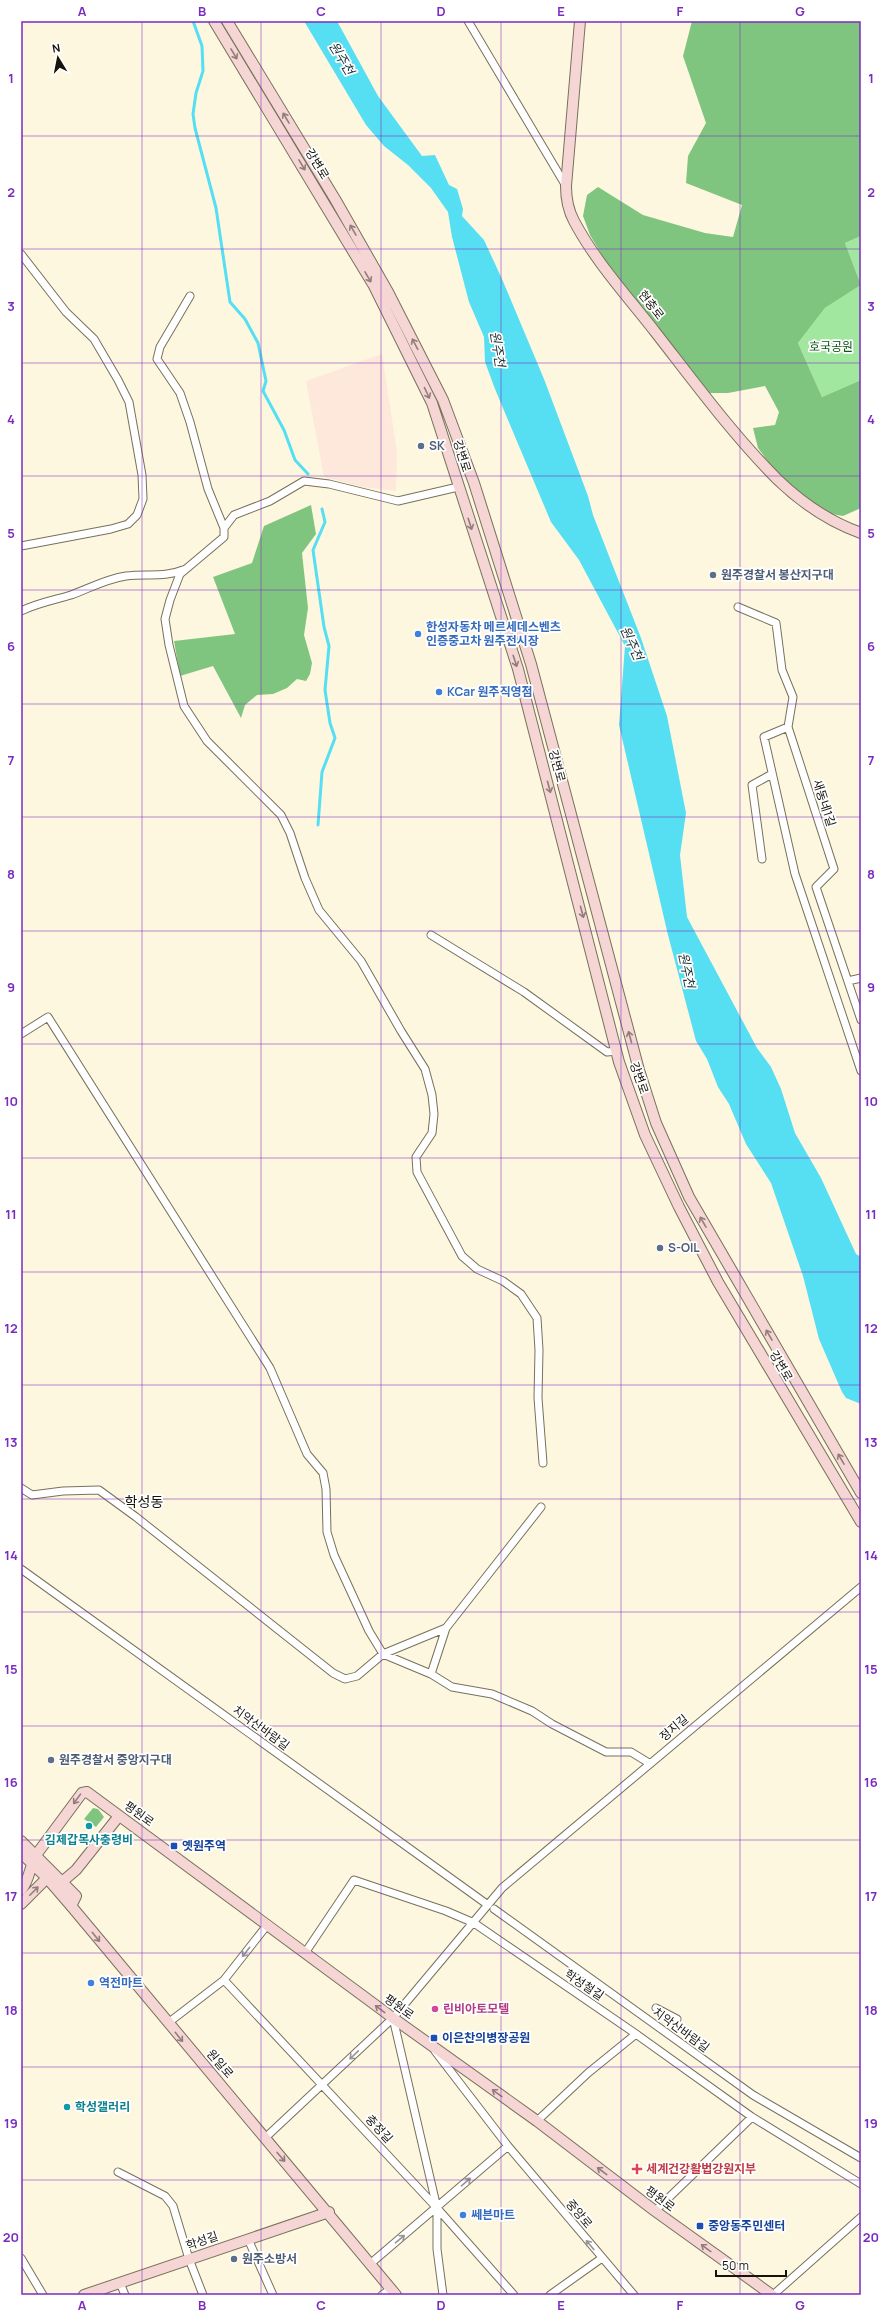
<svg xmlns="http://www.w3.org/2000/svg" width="882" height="2316" viewBox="0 0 882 2316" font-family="Manrope,'Noto Sans KR',sans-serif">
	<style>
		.industrial { fill: #fee8db }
		.green { fill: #a2e7a0 }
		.forest { fill: #80c57f }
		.water { fill: #56def3 }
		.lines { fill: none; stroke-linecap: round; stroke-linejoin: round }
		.stream { stroke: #56def3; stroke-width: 3 }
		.street-casing { stroke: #77715c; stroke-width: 9 }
		.secondary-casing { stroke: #77715c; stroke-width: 12 }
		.street { stroke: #fff; stroke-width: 7 }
		.secondary { stroke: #f5d6d4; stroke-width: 10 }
		.oneway { stroke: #907e7a }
		.oneway2 { stroke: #969591 }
		.grid { fill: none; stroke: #7b2cbf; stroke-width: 1; stroke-opacity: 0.55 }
		.service-dot { fill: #5c6f8a; stroke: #fff; stroke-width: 1.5 }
		.shop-dot { fill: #3f7fe0; stroke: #fff; stroke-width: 1.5 }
		.culture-dot { fill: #0f9aa8; stroke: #fff; stroke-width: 1.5 }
		.transit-dot { fill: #1a4fb4; stroke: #fff; stroke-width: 1.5 }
		.hotel-dot { fill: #d1479c; stroke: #fff; stroke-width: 1.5 }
		.health-dot { fill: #e0444e; stroke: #fff; stroke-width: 1.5 }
		.labels { text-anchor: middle; stroke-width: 3.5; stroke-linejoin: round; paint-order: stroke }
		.street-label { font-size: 12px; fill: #15130b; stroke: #fff }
		.park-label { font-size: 12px; fill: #0d5614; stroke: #fff }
		.service-label { font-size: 12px; font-weight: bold; fill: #4e5e75; stroke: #fff; text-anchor: start }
		.shop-label { font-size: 12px; font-weight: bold; fill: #366cbe; stroke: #fff; text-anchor: start }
		.culture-label { font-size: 12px; font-weight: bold; fill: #0d838f; stroke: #fff }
		.transit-label { font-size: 12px; font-weight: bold; fill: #164399; stroke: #fff; text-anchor: start }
		.hotel-label { font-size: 12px; font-weight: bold; fill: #b23c85; stroke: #fff; text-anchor: start }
		.health-label { font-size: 12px; font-weight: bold; fill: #be3a42; stroke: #fff; text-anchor: start }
		.water-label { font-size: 13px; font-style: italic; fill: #193034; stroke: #fff }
		.quarter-label { font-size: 14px; fill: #15130b; stroke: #fff }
		.neatline { fill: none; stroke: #7b2cbf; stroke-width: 1.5 }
		.grid-label { font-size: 13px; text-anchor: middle; font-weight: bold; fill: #7b2cbf }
	</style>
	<rect width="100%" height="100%" fill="#fef7df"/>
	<path class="industrial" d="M382,354L397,452L396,491L362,487L324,477L306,381Z"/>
	<path class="green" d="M861,236V285L845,243Z
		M861,285V380L822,397L798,343L825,308Z"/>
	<path class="forest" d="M692,21H861V236L845,243L861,285L825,308L798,343L822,397L861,380V508L843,516L819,512L790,491L758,448L753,428L775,425L779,412L765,386L728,393H708L616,279L590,235L583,216L587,195L598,187L643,215L705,233L733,237L742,205L686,183L688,156L706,123L683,56Z
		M311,505L316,534L302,553L308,608L304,635L312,663L310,674L306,681L297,679L287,688L273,694L257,695L245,705L241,718L213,666L180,676L174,641L235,634L213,577L252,563L264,526Z
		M93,1808L98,1809L104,1817L96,1827L84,1819Z"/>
	<path class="water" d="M304,21H337L378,96L422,156L435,155L449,185L457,189L463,209L462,216L484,240L502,279L544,379L588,496L593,515L641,638L667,716L686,813L680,855L687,917L757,1048L771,1067L781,1089L795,1133L821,1178L856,1254L861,1257V1404L846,1398L842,1392L819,1339L803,1276L771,1183L746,1144L729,1104L718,1087L707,1059L696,1041L668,935L619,725L625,646L579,560L551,522L495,389L485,362L484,337L469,302L452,237L448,212L431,188L408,165L384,146L366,125Z"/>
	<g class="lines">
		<path class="stream" d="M193,21L202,46L203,71L196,93L193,114L195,128L216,208L230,302L245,319L258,343L266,381L263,391L284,430L295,460L308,474
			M318,825L322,772L335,738L330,723L325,690L329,646L324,627L313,550L325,522L322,509"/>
		<g class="street-casing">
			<path id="street" d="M468,21L566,186
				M21,254L66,312L94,339L118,380L129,402L142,475L143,499L137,515L128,524L111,529L21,546
				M190,296L160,347L157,359L180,393L190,422L208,489L224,528
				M458,487L398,501L329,484L304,481L270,501L234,515L224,528V537L180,574L170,600L165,619L169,645L184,706L207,741L281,815L290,833L305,878L319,910L361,961L401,1031L425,1069L432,1095L434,1114L432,1133L416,1157L417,1172L462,1256L477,1269L503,1281L521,1294L537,1318L539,1350L538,1398L543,1463
				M738,607L776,623L782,670L793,697L788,727L834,869L816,887L861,1020
				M21,611C37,603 54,600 71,595C90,588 106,579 126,576C146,573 164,578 183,570
				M788,727L764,737L795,874L861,1071
				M762,859L752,785L772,774
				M431,935L524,992L607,1052L617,1051
				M848,981L861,978
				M21,1034L48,1017L270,1368L307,1454L323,1473L326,1489L327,1532L334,1555L369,1631L383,1654L431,1674L452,1687L492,1694L532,1711L552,1724L606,1752H631L649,1763
				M21,1488L32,1495L63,1491L99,1490L136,1517L333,1673L345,1679L357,1676L383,1654L446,1628
				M21,1569L488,1905
				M431,1674L446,1628L541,1507
				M494,1909L753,2095L861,2158
				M305,1953L354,1880L446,1911L474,1923L636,2034L752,2117L861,2184
				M224,1980L437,2208L514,2295
				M656,2008L677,2019
				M393,2018L437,2208V2249L443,2295
				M168,2023L224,1980L268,1924
				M435,2051L508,2146L634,2295
				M537,2121L588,2073L636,2034
				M265,2138L393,2018L502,1888L861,1587
				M118,2172L165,2196L173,2206L189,2259L203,2295
				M655,2211L752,2117
				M248,2239L273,2295
				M21,2258L43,2295
				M370,2264L508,2146
				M120,2283L125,2295
				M382,2295L391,2289
				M550,2295L602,2258
				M773,2295L861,2217"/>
		</g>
		<g class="secondary-casing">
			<path id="secondary" d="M214,21L374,286L432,403L518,669L619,1062L645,1135L679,1207L718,1282L861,1522
				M227,21L335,199L388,292L443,400L474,483L531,664L639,1070L656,1123L689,1197L861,1493
				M580,21L566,186C566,197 568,210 574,221C595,261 628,297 656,333C695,383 733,435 778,480C802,503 830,522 861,533
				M21,1841L76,1896L71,1906
				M21,1853L47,1878L72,1907L396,2295
				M63,1881L76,1870L119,1816
				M21,1890C30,1880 29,1867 36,1855L82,1793L87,1792L393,2018L537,2121L655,2211L772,2295
				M21,1904L47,1878
				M84,2295L329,2212"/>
		</g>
		<use href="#street" class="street"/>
		<use href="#secondary" class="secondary"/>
	</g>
	<defs><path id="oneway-shaft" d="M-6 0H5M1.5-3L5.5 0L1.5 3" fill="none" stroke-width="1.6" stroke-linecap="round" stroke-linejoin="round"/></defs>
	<g class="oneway">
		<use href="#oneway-shaft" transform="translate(234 54) rotate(59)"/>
		<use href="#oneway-shaft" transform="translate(286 118) rotate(-121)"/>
		<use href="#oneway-shaft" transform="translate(302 165) rotate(59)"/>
		<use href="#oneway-shaft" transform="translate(353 230) rotate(-120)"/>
		<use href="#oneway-shaft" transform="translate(368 277) rotate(60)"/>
		<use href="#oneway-shaft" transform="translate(415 344) rotate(-118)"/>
		<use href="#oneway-shaft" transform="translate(427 393) rotate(65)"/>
		<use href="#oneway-shaft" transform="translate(470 524) rotate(72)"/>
		<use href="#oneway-shaft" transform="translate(515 661) rotate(72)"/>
		<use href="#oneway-shaft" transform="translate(549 787) rotate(75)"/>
		<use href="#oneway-shaft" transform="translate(582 912) rotate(75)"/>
		<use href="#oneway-shaft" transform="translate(630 1037) rotate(-105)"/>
		<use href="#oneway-shaft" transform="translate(703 1222) rotate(-120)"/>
		<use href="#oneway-shaft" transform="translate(769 1335) rotate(-120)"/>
		<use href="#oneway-shaft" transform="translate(841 1459) rotate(-120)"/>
		<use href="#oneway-shaft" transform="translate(77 1799) rotate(126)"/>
		<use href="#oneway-shaft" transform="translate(34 1891) rotate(-45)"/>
		<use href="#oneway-shaft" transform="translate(96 1937) rotate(51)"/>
		<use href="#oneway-shaft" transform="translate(380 2009) rotate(-143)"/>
		<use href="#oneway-shaft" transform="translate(179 2037) rotate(51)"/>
		<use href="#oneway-shaft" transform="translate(497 2093) rotate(-144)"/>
		<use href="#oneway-shaft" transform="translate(281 2157) rotate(49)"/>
		<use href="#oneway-shaft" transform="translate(602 2171) rotate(-143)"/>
		<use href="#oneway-shaft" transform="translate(706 2248) rotate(-144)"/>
	</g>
	<g class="oneway2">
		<use href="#oneway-shaft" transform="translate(246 1952) rotate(128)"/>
		<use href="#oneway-shaft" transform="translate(354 2055) rotate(136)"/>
		<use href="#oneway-shaft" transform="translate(466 2182) rotate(-41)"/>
		<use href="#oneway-shaft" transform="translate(400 2239) rotate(-40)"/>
		<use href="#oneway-shaft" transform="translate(590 2245) rotate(-130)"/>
	</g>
	<path class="grid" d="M142,21V2295M261,21V2295M381,21V2295M501,21V2295M621,21V2295M740,21V2295M21,136H861M21,249H861M21,363H861M21,476H861M21,590H861M21,704H861M21,817H861M21,931H861M21,1044H861M21,1158H861M21,1272H861M21,1385H861M21,1499H861M21,1612H861M21,1726H861M21,1840H861M21,1953H861M21,2067H861M21,2180H861"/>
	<g class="service-dot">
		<circle cx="421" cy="446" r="4"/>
		<circle cx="713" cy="575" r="4"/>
		<circle cx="660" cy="1248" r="4"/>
		<circle cx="51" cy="1760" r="4"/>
		<circle cx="234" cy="2259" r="4"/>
	</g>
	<g class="shop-dot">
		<circle cx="418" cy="634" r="4"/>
		<circle cx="439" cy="692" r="4"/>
		<circle cx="91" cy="1983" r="4"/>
		<circle cx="463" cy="2215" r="4"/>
	</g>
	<g class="culture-dot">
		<circle cx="89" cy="1826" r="4"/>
		<circle cx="67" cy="2107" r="4"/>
	</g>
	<g class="transit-dot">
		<rect x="170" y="1842" width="8" height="8" rx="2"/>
		<rect x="430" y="2034" width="8" height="8" rx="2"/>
		<rect x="696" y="2222" width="8" height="8" rx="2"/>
	</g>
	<circle class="hotel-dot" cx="435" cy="2009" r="4"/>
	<path class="health-dot" d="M635 2163h4v4h4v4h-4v4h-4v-4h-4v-4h4z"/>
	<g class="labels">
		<g class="street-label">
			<text transform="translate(317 164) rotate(59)" y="4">강변로</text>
			<text transform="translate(651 305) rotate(52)" y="4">현충로</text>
			<text transform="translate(462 456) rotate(73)" y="4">강변로</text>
			<text transform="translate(557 766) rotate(75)" y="4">강변로</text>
			<text transform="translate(824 803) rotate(72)" y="4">새동네1길</text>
			<text transform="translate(639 1078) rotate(71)" y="4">강변로</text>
			<text transform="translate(781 1366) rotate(60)" y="4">강변로</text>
			<text transform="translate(261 1728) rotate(36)" y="4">치악산바람길</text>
			<text transform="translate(674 1728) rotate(-40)" y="4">정지길</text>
			<text transform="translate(139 1814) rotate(36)" y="4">평원로</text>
			<text transform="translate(584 1985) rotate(34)" y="4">학성철길</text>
			<text transform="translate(399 2007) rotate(36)" y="4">평원로</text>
			<text transform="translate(681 2030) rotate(36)" y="4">치악산바람길</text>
			<text transform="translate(220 2064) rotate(49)" y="4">원일로</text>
			<text transform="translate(379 2129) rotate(47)" y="4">충정길</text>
			<text transform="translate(660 2199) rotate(37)" y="4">평원로</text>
			<text transform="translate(579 2214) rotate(50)" y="4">중앙로</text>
			<text transform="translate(202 2241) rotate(-19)" y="4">학성길</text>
		</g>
		<g class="park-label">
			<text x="831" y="351">호국공원</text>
		</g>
		<g class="service-label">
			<text x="429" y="450">SK</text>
			<text x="721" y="579">원주경찰서 봉산지구대</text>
			<text x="668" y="1252">S-OIL</text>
			<text x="59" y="1764">원주경찰서 중앙지구대</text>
			<text x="242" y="2263">원주소방서</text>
		</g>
		<g class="shop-label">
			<text x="426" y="631">한성자동차 메르세데스벤츠<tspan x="426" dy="14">인증중고차 원주전시장</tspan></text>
			<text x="447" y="696">KCar 원주직영점</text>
			<text x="99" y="1987">역전마트</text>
			<text x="471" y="2219">쎄븐마트</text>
		</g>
		<g class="culture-label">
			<text x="89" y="1844">김제갑목사충령비</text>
			<text x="75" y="2111" text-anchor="start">학성갤러리</text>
		</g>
		<g class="transit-label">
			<text x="182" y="1850">옛원주역</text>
			<text x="442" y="2042">이은찬의병장공원</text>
			<text x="708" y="2230">중앙동주민센터</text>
		</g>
		<g class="hotel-label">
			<text x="443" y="2013">린비아토모텔</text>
		</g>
		<g class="health-label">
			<text x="646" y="2173">세계건강활법강원지부</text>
		</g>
		<g class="water-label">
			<text transform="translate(342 58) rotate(59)" y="5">원주천</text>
			<text transform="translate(498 349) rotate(81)" y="5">원주천</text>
			<text transform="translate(632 643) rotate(65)" y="5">원주천</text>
			<text transform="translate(687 970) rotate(78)" y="5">원주천</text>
		</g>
		<g class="quarter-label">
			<text x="144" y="1507">학성동</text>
		</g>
	</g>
	<rect width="882" height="2316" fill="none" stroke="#ffffff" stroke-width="44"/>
	<g transform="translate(58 58) rotate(350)" stroke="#ffffff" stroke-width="3" paint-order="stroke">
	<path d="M0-3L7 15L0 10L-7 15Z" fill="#15130b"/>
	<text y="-6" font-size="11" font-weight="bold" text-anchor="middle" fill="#15130b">N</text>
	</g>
	<path d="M716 2270v6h70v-6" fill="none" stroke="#15130b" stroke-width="2"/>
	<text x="722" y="2270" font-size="12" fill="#15130b" stroke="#ffffff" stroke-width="3" paint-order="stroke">50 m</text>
	<rect x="22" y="22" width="838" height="2272" class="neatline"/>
	<g class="grid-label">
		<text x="82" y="16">A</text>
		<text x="202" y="16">B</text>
		<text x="321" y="16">C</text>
		<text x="441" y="16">D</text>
		<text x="561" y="16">E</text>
		<text x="680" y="16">F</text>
		<text x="800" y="16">G</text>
		<text x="11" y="83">1</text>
		<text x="871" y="83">1</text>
		<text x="11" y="197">2</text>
		<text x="871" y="197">2</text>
		<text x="11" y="311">3</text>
		<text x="871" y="311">3</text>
		<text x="11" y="424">4</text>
		<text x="871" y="424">4</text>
		<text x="11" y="538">5</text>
		<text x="871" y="538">5</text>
		<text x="11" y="651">6</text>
		<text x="871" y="651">6</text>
		<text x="11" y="765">7</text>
		<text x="871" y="765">7</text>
		<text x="11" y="879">8</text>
		<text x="871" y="879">8</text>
		<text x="11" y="992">9</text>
		<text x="871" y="992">9</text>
		<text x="11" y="1106">10</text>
		<text x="871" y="1106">10</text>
		<text x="11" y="1219">11</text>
		<text x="871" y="1219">11</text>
		<text x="11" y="1333">12</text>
		<text x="871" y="1333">12</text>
		<text x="11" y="1447">13</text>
		<text x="871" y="1447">13</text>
		<text x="11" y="1560">14</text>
		<text x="871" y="1560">14</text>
		<text x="11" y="1674">15</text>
		<text x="871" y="1674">15</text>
		<text x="11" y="1787">16</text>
		<text x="871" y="1787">16</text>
		<text x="11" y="1901">17</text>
		<text x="871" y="1901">17</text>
		<text x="11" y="2015">18</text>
		<text x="871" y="2015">18</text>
		<text x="11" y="2128">19</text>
		<text x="871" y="2128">19</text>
		<text x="11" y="2242">20</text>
		<text x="871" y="2242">20</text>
		<text x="82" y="2310">A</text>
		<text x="202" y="2310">B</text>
		<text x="321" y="2310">C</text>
		<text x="441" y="2310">D</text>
		<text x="561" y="2310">E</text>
		<text x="680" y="2310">F</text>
		<text x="800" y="2310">G</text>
	</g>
</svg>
